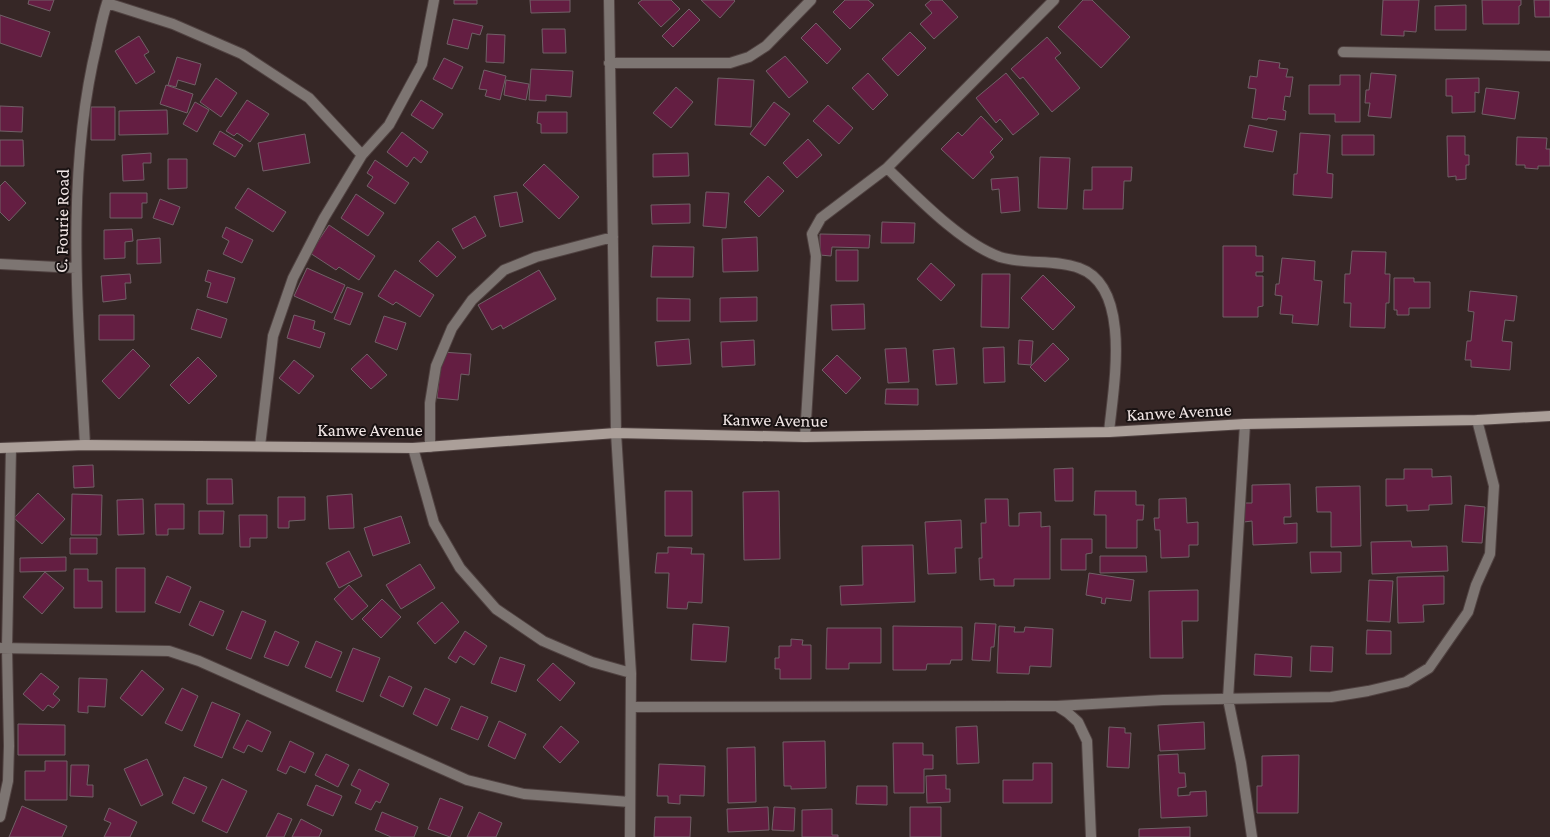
<svg xmlns="http://www.w3.org/2000/svg" width="1550" height="837" viewBox="0 0 1550 837" font-family="'Crimson Pro',serif">
	<style>
		.building { fill: #641e42; stroke: #716067 }
		.lines { fill: none; stroke-linecap: round; stroke-linejoin: round }
		.minor-casing { stroke: #504241; stroke-width: 12 }
		.secondary-casing { stroke: #504241; stroke-width: 12 }
		.minor { stroke: #7d7572; stroke-width: 10 }
		.secondary { stroke: #ab9f99; stroke-width: 10 }
		.labels { text-anchor: middle; stroke-width: 4; stroke-linejoin: round; paint-order: stroke }
		.street-label { font-size: 18px; fill: #f1e6e5; stroke: #191212 }
	</style>
	<rect width="100%" height="100%" fill="#362726"/>
	<path class="building" d="M29,0H54L50,11L28,4Z
		M454,0H477V4H454Z
		M530,0H570V12L531,13Z
		M642,0H671L680,9L661,27L638,3Z
		M701,0H734L735,1L720,18Z
		M845,0H868L874,5L850,29L833,12Z
		M931,0H942L958,17L934,39L920,24L932,13L925,5Z
		M1083,0H1092L1130,37L1101,68L1058,27Z
		M1383,0H1419L1416,32L1404,31V36L1381,35Z
		M1482,0H1521V5L1519,6V24H1483Z
		M1534,0H1550V17H1535Z
		M1466,5V30H1435V6Z
		M689,9L700,20L673,47L662,36Z
		M0,15L50,32L41,57L0,43Z
		M453,19L483,26L480,35L472,33L468,49L447,44Z
		M816,23L841,49L827,64L801,38Z
		M542,29H565L566,53H543Z
		M910,32L926,48L898,76L882,59Z
		M487,34L505,35L504,63L486,62Z
		M139,36L149,52L144,55L155,72L136,84L115,51Z
		M1047,37L1061,53L1055,58L1080,88L1052,112L1023,77L1020,79L1011,69Z
		M785,56L808,82L789,98L766,71Z
		M177,57L201,64L195,85L178,80L176,87L168,85Z
		M444,58L463,67L452,89L433,79Z
		M1259,60L1280,63L1279,68L1288,69L1286,77H1293L1290,97L1285,96L1283,110L1286,111L1285,120L1268,118L1267,120L1252,118L1256,89L1248,88L1250,76L1257,77Z
		M531,69L573,71L571,97L546,95V101L529,100Z
		M484,70L506,76L500,100L485,96L487,90L479,89Z
		M868,73L888,95L873,110L852,88Z
		M1006,73L1039,114L1013,135L1000,119L996,123L976,98Z
		M1371,73L1396,75L1391,118L1368,116L1370,103H1365L1366,90H1369Z
		M1340,75H1360V122H1335V114H1309V85H1340Z
		M216,78L237,93L221,117L200,102Z
		M718,78L754,80L751,127L715,125Z
		M1479,78V93L1475,92V112L1452,113V96H1446V79Z
		M506,80L529,84L526,100L504,95Z
		M166,85L193,94L187,113L160,104Z
		M676,87L693,102L671,128L653,113Z
		M1486,88L1519,92L1515,119L1482,114Z
		M247,100L269,114L250,142L237,133L234,136L226,131Z
		M421,100L443,114L433,129L411,115Z
		M195,102L209,110L197,132L183,124Z
		M774,102L790,114L765,146L750,134Z
		M828,105L853,128L839,144L813,121Z
		M0,106L23,107L22,132L0,131Z
		M91,107H115V140H91Z
		M167,110L168,134L119,135V111Z
		M538,112H567V133H541V124L537,123Z
		M981,116L1003,139L990,152L994,157L973,179L941,149L958,132L962,136Z
		M1249,125L1277,131L1273,152L1244,147Z
		M220,131L243,145L235,157L213,144Z
		M402,132L428,152L421,163L414,157L407,167L387,152Z
		M1300,133L1330,135L1327,173L1333,174L1332,198L1293,195L1294,174H1297Z
		M305,134L310,163L263,171L258,143Z
		M1342,135H1374V155H1342Z
		M1447,136H1465V155H1469V165H1466V179L1456,180V176L1448,177Z
		M1517,137L1547,138L1546,149H1550V166H1538V169L1525,168V165H1516Z
		M808,139L822,155L797,178L783,163Z
		M0,140H23L24,166H0Z
		M151,153V163H143L144,180L123,181L122,155Z
		M688,153L689,176L653,177V154Z
		M1040,157L1070,158L1067,209L1038,208Z
		M168,159H187V188L168,189Z
		M375,160L409,183L395,204L367,186L373,177L367,173Z
		M544,164L579,197L559,219L523,185Z
		M1092,167H1132L1131,181H1124L1123,209H1083L1084,190H1092Z
		M768,176L784,191L759,217L744,202Z
		M1018,177L1020,211L1001,213L999,189L992,190L991,179Z
		M5,181L26,203L9,221L0,212V186Z
		M248,188L286,212L273,232L235,208Z
		M517,192L523,222L500,227L494,196Z
		M706,192L729,193L726,228L703,226Z
		M110,193H147V203H142V218H110Z
		M356,194L384,213L368,236L341,218Z
		M160,199L180,207L173,225L153,218Z
		M690,204V223L652,224L651,205Z
		M475,216L486,236L463,249L452,229Z
		M882,222L915,223L914,243H881Z
		M329,225L375,256L359,280L339,267L336,270L310,253Z
		M226,227L253,240L242,263L223,254L229,241L222,237Z
		M132,229L133,241L125,242V258L104,259V230Z
		M820,234L870,235L869,248L832,247L831,256L820,255Z
		M757,237L758,271L723,272L722,239Z
		M160,238L161,263L137,264V240Z
		M438,241L456,257L437,277L419,261Z
		M653,246L694,247L693,277H651Z
		M1223,246H1256V256H1263V272H1256V276H1263V306L1258,307V317H1223Z
		M836,250H858V281H836Z
		M1352,251L1386,252L1385,274H1390L1389,303H1386L1385,328L1350,327L1351,303H1344L1345,274H1350Z
		M1282,258L1315,261L1314,280L1322,281L1318,325L1292,323L1293,315L1280,314L1282,296L1275,295L1276,284H1279Z
		M931,263L955,285L941,301L917,279Z
		M307,268L345,285L332,313L294,296Z
		M208,270L235,278L227,303L207,297L211,283L205,281Z
		M395,270L434,295L420,317L396,302L393,305L378,296Z
		M539,270L556,299L503,329L501,325L492,330L478,305Z
		M130,274L131,283H125L126,299L103,302L101,276Z
		M982,274H1010L1009,328L981,327Z
		M1043,275L1075,307L1053,330L1021,298Z
		M1394,278H1414V282H1430V308H1409V315H1397V310H1394Z
		M347,287L363,293L350,325L334,319Z
		M1470,291L1517,296L1514,321L1505,320L1502,341L1512,342L1510,370L1471,367V360H1465L1467,341H1471L1474,312L1468,311Z
		M757,297V321L720,322V298Z
		M657,298L690,299V321H657Z
		M864,304L865,329L832,330L831,305Z
		M197,309L227,319L221,338L191,329Z
		M99,315H134V340H99Z
		M294,315L315,321L313,329L325,333L320,348L287,338Z
		M384,316L406,323L397,350L375,342Z
		M689,339L691,364L657,366L655,342Z
		M754,340L755,365L722,367L721,342Z
		M1019,340L1033,341L1031,365L1018,364Z
		M1053,343L1069,359L1045,382L1030,367Z
		M1004,347L1005,382L984,383L983,348Z
		M906,348L909,382L888,383L885,349Z
		M954,348L957,384L936,385L933,350Z
		M133,349L150,366L119,399L102,381Z
		M442,352L471,354L469,375L461,374L458,400L437,398Z
		M367,354L387,375L371,389L351,369Z
		M837,355L861,378L846,394L822,370Z
		M198,357L217,376L189,404L170,385Z
		M294,360L314,376L299,394L279,378Z
		M886,389H918V405L885,404Z
		M93,465L94,487L74,488L73,466Z
		M1073,468V501H1055L1054,469Z
		M1404,469H1432V477L1451,476L1452,504L1429,505V510L1407,511V505L1386,506V479H1404Z
		M207,479H232L233,504H207Z
		M1290,484L1291,517H1284V524L1297,523V543L1253,545L1252,521L1244,522V503H1252V485Z
		M1360,486L1361,546L1331,547V512H1317L1316,487Z
		M665,491H692V536H665Z
		M779,491L780,559L744,560L743,492Z
		M1095,491H1136V505H1144L1143,520H1137V548H1106V515H1094Z
		M38,493L65,519L42,544L14,518Z
		M72,494L102,495L101,535H71Z
		M352,494L354,528L329,529L327,496Z
		M278,497H305V520L289,521V528H278Z
		M1186,498L1187,523L1198,522V545H1189V557L1161,558L1160,530H1155L1154,518H1159V499Z
		M143,499L144,534L118,535L117,500Z
		M985,499H1008L1009,526H1019V513L1041,512V527L1050,526V579H1014V586H994V579L980,580L979,558H982L981,523H986Z
		M155,504H184V529H168V535H156Z
		M1465,505L1485,507L1482,543L1462,542Z
		M199,511H224L223,534H199Z
		M239,515H267V538H250V547H240Z
		M401,516L410,543L373,556L364,528Z
		M961,520L962,548H955L956,573L928,574L925,522Z
		M70,538H97V554H70Z
		M1061,539H1092V553L1086,554V570H1061Z
		M1411,541L1412,547L1447,546L1448,571L1372,574L1371,542Z
		M913,545L915,602L841,605L840,586L863,585L862,546Z
		M668,547L692,548L691,554H704L702,603L688,602L687,609L667,608L669,573H655L657,553H668Z
		M349,551L362,576L339,588L326,563Z
		M1310,552H1341V572L1311,573Z
		M1100,556H1146L1147,572L1100,573Z
		M66,557V571L20,572V558Z
		M420,564L435,588L401,609L386,585Z
		M116,568H145V612H116Z
		M74,569H88V581H102V608H74Z
		M45,572L64,588L42,614L23,597Z
		M1089,573L1134,580L1131,601L1106,598L1105,604L1101,603L1102,598L1086,595Z
		M167,576L191,587L180,613L155,603Z
		M1444,576V604L1423,605L1424,622L1398,623L1397,577Z
		M1369,580L1393,581L1390,622L1367,621Z
		M349,585L368,606L352,620L334,599Z
		M1198,590V621H1182L1183,658H1150L1149,591Z
		M382,599L401,617L381,638L362,619Z
		M200,601L224,611L213,636L189,625Z
		M442,602L459,622L435,644L417,623Z
		M242,611L266,621L251,659L226,649Z
		M975,623L996,624L994,647H991L990,661L972,660Z
		M693,624L729,627L726,662L691,660Z
		M893,626L962,627V660H951L950,664H927L926,670H893Z
		M999,626L1015,627L1014,632H1024L1025,627L1053,629L1051,667L1030,666L1029,674L997,673Z
		M827,628H881V663H849V669H826Z
		M1367,630L1391,631V654H1366Z
		M275,631L299,642L288,666L264,657Z
		M465,631L487,646L474,665L460,656L456,663L448,658Z
		M791,639L803,640L802,645H811V679H780V669H775V658H779V646H791Z
		M316,641L342,652L331,678L305,667Z
		M1311,646L1333,647L1332,672L1310,671Z
		M353,648L380,658L363,702L336,691Z
		M1255,654L1292,657L1291,677L1254,675Z
		M500,657L525,665L516,692L491,683Z
		M553,663L575,683L560,701L537,680Z
		M142,670L164,689L142,716L120,698Z
		M41,673L59,687L53,694L60,700L53,708L48,705L43,711L23,694Z
		M389,676L412,687L403,707L380,696Z
		M79,678L107,679L105,707L88,706V713L78,712Z
		M182,688L198,696L182,731L165,723Z
		M425,688L450,699L437,726L413,714Z
		M212,702L240,714L222,758L194,746Z
		M461,706L488,717L478,740L451,729Z
		M247,720L271,732L262,752L248,745L244,753L233,748Z
		M499,721L526,734L515,759L488,746Z
		M1204,722L1205,749L1160,751L1158,725Z
		M18,724L65,725V755H18Z
		M561,726L579,742L560,763L543,747Z
		M977,726L979,763L957,764L956,727Z
		M1109,727L1125,728V733H1131L1129,768L1107,767Z
		M290,741L314,753L305,773L290,766L286,774L277,770Z
		M825,741L826,788L791,789V786H784L783,742Z
		M893,743H923V755H933V769H924V793H894Z
		M755,747L756,802L728,803L727,748Z
		M326,754L349,765L338,787L315,775Z
		M1178,754L1179,773H1185L1186,787L1178,788V796L1190,795V792L1206,791L1207,816L1161,818L1158,755Z
		M1299,755L1298,813H1257V786H1262V756Z
		M147,759L163,795L141,806L124,769Z
		M45,761H67V800H25V771H45Z
		M1033,763H1052V803H1003V780H1033Z
		M659,764L705,766L704,796L680,795V804L668,803V796H657Z
		M71,765H89L87,785H93V797L70,796Z
		M359,769L389,784L380,803L376,801L371,810L355,803L361,790L351,785Z
		M946,775V789H950V802L927,803L926,776Z
		M184,777L207,787L194,814L172,803Z
		M222,779L247,791L227,833L202,821Z
		M316,785L342,796L333,816L307,805Z
		M857,786H887V805L856,804Z
		M440,798L463,807L450,837L428,829Z
		M22,806L67,826L62,837H9Z
		M768,807L769,830L728,832L727,809Z
		M774,807L795,808L794,831L772,830Z
		M910,807H941V837H910Z
		M109,808L137,822L130,837H104L111,823L104,820Z
		M832,809V835H838V837H802V810Z
		M382,812L418,827L414,837H391L375,830Z
		M479,812L502,823L496,837H467Z
		M278,813L292,819L284,837H266Z
		M655,817H691L690,837H654Z
		M301,819L322,830L319,837H292Z
		M1190,827V837H1139V829Z"/>
	<g class="lines">
		<g class="minor-casing">
			<path id="minor" d="M609,0L616,433L631,673L630,837
				M107,3L173,24L242,54L309,98L362,155
				M1343,52L1550,56
				M609,63H730L749,57L766,46L811,0
				M887,168C916,196 962,244 1000,257C1026,265 1054,259 1079,268C1133,287 1113,389 1109,432
				M0,264L76,268
				M1245,424L1228,699L1241,763L1252,837
				M805,437L816,256L812,234L821,218L887,168L1054,0
				M85,445C78,312 65,175 97,44C100,30 103,14 108,0
				M260,446L273,336L293,278L324,218L362,155L389,125L422,64L434,0
				M430,447V403L436,366L452,328L472,300L504,270L536,257L613,237
				M413,448L434,523L460,568L496,609L543,641L592,662L631,673
				M0,648L169,651L199,661L467,780L524,794L630,802
				M1057,706L1163,700L1331,697L1368,691L1406,682L1429,668L1468,612L1476,585L1490,554L1494,486L1477,420
				M632,707L1057,706L1068,713L1078,722L1087,741L1091,837
				M0,817L8,781L9,746L7,648L11,448"/>
		</g>
		<g class="secondary-casing">
			<path id="secondary" d="M0,448L85,445L413,448L616,433L805,437L1109,432L1245,424L1477,420L1550,416"/>
		</g>
		<use href="#minor" class="minor"/>
		<use href="#secondary" class="secondary"/>
	</g>
	<g class="labels">
		<g class="street-label">
			<text transform="translate(62 221) rotate(-89)" y="6">C. Fourie Road</text>
			<text transform="translate(1179 412) rotate(-3)" y="6">Kanwe Avenue</text>
			<text transform="translate(775 420) rotate(1)" y="6">Kanwe Avenue</text>
			<text x="370" y="436">Kanwe Avenue</text>
		</g>
	</g>
</svg>
